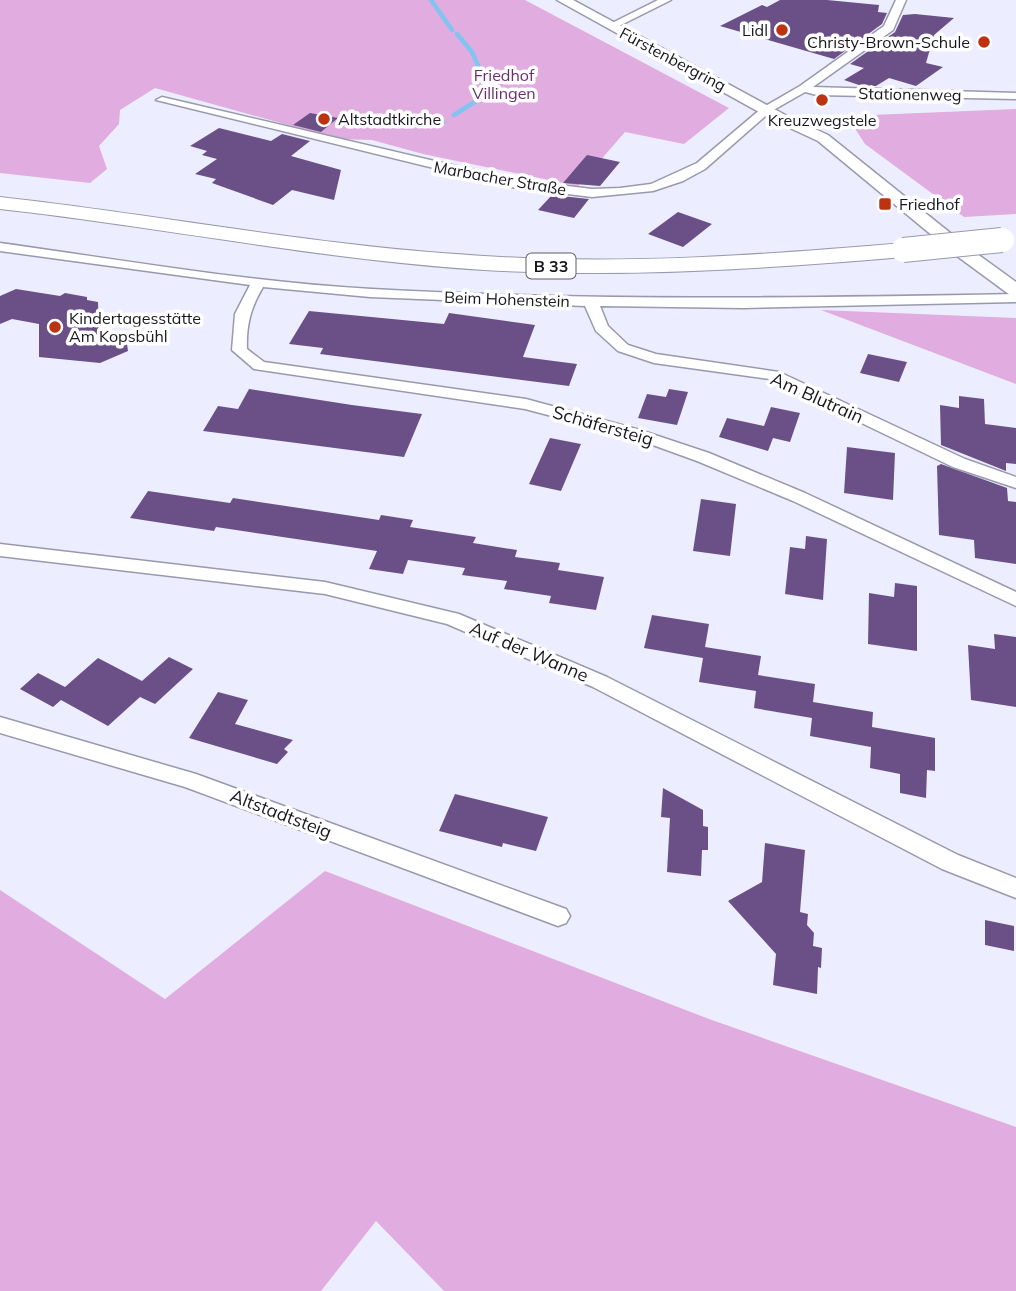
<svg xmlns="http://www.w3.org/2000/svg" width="1016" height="1291" viewBox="0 0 1016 1291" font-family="Mulish,sans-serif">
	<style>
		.green { fill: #e1acdf }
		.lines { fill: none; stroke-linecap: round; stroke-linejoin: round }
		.stream { stroke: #81c4f0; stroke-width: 4.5 }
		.building { fill: #6b5088 }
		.minor-casing { stroke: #9899ad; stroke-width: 3 }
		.tertiary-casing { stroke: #9899ad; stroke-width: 3 }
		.primary-casing { stroke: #9899ad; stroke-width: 2 }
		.minor { fill: #fff; fill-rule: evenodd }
		.tertiary { fill: #fff; fill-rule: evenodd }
		.primary { fill: #fff; fill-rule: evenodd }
		.primary-bridge-casing { stroke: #9899ad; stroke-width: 26; stroke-linecap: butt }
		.primary-bridge { stroke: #fff; stroke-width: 24 }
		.poi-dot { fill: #bd3210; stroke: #fff; stroke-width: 2.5 }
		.labels { text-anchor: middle; stroke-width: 7; stroke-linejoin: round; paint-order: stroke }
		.far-poi-label { font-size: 16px; fill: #17171e; stroke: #fff; text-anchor: start }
		.far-street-label { font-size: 16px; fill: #17171e; stroke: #fff }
		.far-park-label { font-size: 16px; fill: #6c2d6c; stroke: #fff }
		.shield { fill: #fff; stroke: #5d5d62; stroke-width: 2 }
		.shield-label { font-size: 16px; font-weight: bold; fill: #17171e }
		.street-label { font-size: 18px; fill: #17171e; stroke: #fff }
	</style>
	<rect width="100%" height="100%" fill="#eceeff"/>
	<path class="green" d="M0,0H525L729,108L684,144L625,132L578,186L423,154L372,140L338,139L155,88L120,110L119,124L99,146L107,169L90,183L0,173Z
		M1016,109V214L964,217L865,144L847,116Z
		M821,310L1016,318V384Z
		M325,871L709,1019L1016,1127V1291H444L376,1221L321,1291H0V890L165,999Z"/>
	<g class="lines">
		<path class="stream" d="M431,0L452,30
			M457,34L472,52L483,77L498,87L491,92
			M454,115L484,96
			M438,126L443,122"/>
	</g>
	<path class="building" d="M780,0H827L879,5L878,12L887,13L882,24L834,59L720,26L762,5L767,7Z
		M915,14L954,18L934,35L926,63L943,67L916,86L889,78L876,86H862L844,80L864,68L850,64L895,32L903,15Z
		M310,113L338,118L321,132L293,125Z
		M219,128L271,141L282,134L310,141L291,156L341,170L334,200L292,190L273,205L212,183L216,179L195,174L217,159L202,155L207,151L190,146Z
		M587,155L620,162L600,186L563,183Z
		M552,195L589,199L574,218L538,210Z
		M678,212L712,224L683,247L648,234Z
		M16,289L60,296L65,293L87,297V300L98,302L99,331L126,337L128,351L100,363L39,357V324L12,319L0,324V296Z
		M309,311L444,324L449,313L535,325L523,357L577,364L569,386L320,354L323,348L289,344Z
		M868,354L907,362L899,382L860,373Z
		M249,389L352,405L422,414L404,457L203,431L218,406L238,409Z
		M669,389L688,392L677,425L638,418L647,394L666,397Z
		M959,396L984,399L985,424L1016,428V464L1006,463V471L941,445L940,405L959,408Z
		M771,407L800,413L790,442L773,438L768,451L719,437L727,418L764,426Z
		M550,438L581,444L561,491L529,484Z
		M847,447L895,453L893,500L844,493Z
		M941,464L1007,488L1008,501L1016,502V564L975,558L974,540L939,535L937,466Z
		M148,491L230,503L233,498L379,520L381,515L413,520L410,527L476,537L473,543L517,550L515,557L560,563L558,570L604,577L596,610L549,603L551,596L504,589L507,581L462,575L465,568L408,560L403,574L369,569L377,551L216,527L214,531L130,518Z
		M701,499L736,504L730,556L693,551Z
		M806,536L827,539L823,600L785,594L790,547L805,549Z
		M895,583L917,586V651L868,644L869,593L894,597Z
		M652,615L709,624L705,647L761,656L758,675L815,684L813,702L873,712L872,727L935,738V771L927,770L926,798L900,793V774L870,768L871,747L810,736L812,718L754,708L756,691L699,682L703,658L644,648Z
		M994,634L1016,637V707L971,700L968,645L995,649Z
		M169,657L193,669L155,704L140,697L108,726L61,700L53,707L20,689L38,673L65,687L98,658L142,681Z
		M218,692L248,700L235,724L293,740L284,749L288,752L277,764L189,738Z
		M663,788L703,810V826L708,827V850H702L701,876L667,872L670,818L661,817Z
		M455,794L548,817L536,851L503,843L502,847L439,831Z
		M765,843L805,850L800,912L808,914L807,925L814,933L813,946L822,948L821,968L818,967L817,994L773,985L776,954L728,901L762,882Z
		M985,920L1014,926V951L985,945Z"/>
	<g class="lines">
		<g class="minor-casing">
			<path id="minor" d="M658,0H671L615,28L606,26Z
				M896,0H906L893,30L813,87L1016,93V99L817,95L805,92L770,112L705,169L683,181L653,191L592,197L511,187L156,100L162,97L511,179L592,189L620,188L651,184L697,163L762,108L800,86L884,26Z
				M0,243C123,260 248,282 372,289C587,301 801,298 1016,294V302L743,308L600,306L608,326L628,345L656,354L779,372L965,459L1016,477V488L953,467L770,379L654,363L618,351L596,331L585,306L370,297L263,287C251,307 246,325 247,349L264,362L526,399L640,430L709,453L805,493L1016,592V606L793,501L697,461L628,436L525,409L254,369L232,350L235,314L250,285L0,251Z
				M0,544L325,582L459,614L607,677L958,855L1016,878V898L942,869L593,687L447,624L325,594L0,556Z
				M0,717L196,774L566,909L570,916L566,923L558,926L185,787L0,733Z"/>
		</g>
		<g class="tertiary-casing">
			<path id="tertiary" d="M557,0H573L787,116L828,135L969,248L1016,282V296L1010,295L957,256L818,141L777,122Z"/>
		</g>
		<g class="primary-casing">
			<path id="primary" d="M0,197C162,215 322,247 484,256C624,265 764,255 903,243L911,245L914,250L911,255L903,257C764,269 624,278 484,270C322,260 162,227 0,209Z"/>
		</g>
		<use href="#minor" class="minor"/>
		<use href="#tertiary" class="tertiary"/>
		<use href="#primary" class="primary"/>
		<g class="primary-bridge-casing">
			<path id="primary-bridge" d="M903,250L1002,240"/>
		</g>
		<use href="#primary-bridge" class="primary-bridge"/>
	</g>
	<g class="poi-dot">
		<circle cx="782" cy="30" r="7"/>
		<circle cx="984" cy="42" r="7"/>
		<circle cx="822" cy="100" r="7"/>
		<circle cx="324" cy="119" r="7"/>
		<rect x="878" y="197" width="14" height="14" rx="3.5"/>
		<circle cx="55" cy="327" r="7"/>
	</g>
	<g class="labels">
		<g class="far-poi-label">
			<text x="768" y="36" text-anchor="end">Lidl</text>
			<text x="970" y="48" text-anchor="end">Christy-Brown-Schule</text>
			<text x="338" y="125">Altstadtkirche</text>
			<text x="822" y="126" text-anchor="middle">Kreuzwegstele</text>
			<text x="899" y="210">Friedhof</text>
			<text x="69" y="324">Kindertagesstätte<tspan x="69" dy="18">Am Kopsbühl</tspan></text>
		</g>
		<g class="far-street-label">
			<text transform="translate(673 59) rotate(28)" y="6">Fürstenbergring</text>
			<text transform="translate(910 94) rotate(1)" y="6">Stationenweg</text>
			<text transform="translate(500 178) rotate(10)" y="6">Marbacher Straße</text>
			<text transform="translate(507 299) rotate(2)" y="6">Beim Hohenstein</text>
		</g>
		<g class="far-park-label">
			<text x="504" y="81">Friedhof<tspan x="504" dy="18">Villingen</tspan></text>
		</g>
		<rect class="shield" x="526.5" y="253.5" width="49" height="25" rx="5"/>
		<g class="shield-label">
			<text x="551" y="272">B 33</text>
		</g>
		<g class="street-label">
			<text transform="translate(817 398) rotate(24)" y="6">Am Blutrain</text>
			<text transform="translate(603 426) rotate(16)" y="6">Schäfersteig</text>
			<text transform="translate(529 652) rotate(23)" y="6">Auf der Wanne</text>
			<text transform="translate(281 814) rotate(21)" y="6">Altstadtsteig</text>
		</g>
	</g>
</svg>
